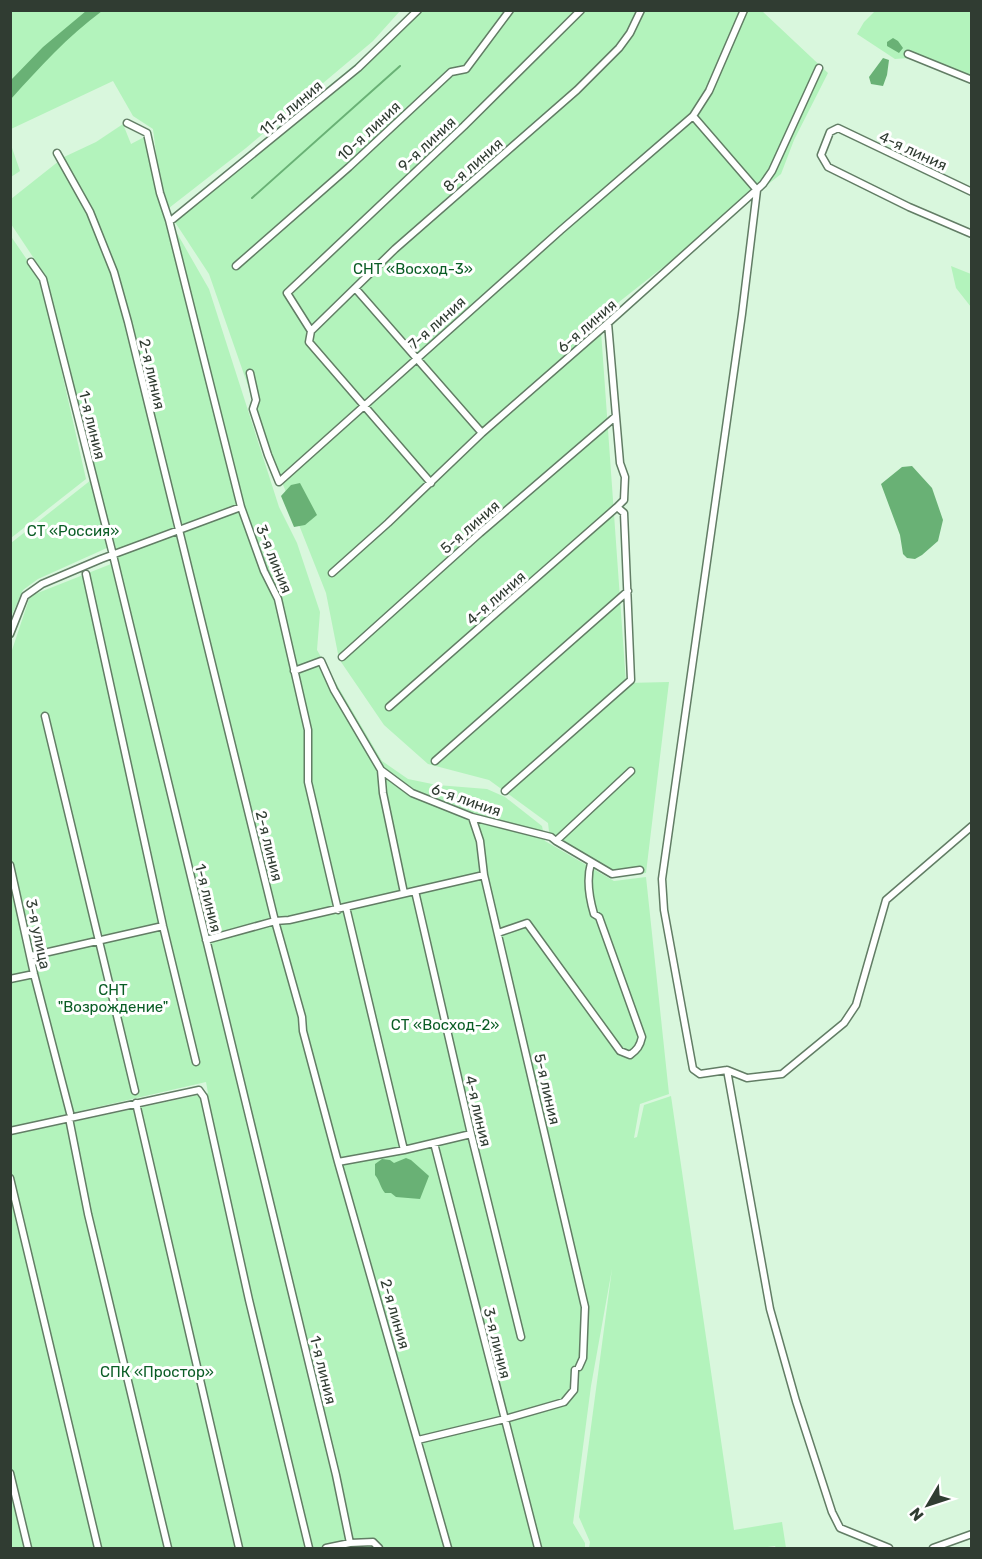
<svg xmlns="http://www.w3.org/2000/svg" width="982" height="1559" viewBox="0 0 982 1559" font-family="Rubik,sans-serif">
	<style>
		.green { fill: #b3f3bc }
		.water { fill: #69b175 }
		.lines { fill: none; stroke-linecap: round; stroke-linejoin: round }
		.stream { stroke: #69b175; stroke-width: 2 }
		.minor-casing { stroke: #627d65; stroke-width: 9 }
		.minor { stroke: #fff; stroke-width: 6 }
		.labels { text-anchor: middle; stroke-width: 6; stroke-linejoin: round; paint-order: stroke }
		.street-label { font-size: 15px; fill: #303c32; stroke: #fff }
		.park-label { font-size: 15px; fill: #0a5d25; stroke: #fff }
	</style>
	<rect width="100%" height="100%" fill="#d9f7dd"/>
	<path class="green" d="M11,11H400L373,41L246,148L169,208L161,181L170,221L209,289L279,507L297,543L320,612L317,650L340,690L382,761L408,779L437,785L487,789L505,797L542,826L545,841L614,881L646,877L669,1094L640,1104L634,1138L637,1137L644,1105L671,1096L734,1530L782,1522L786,1548H776L775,1546L759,1548H589L590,1542L579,1517L612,1269L591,1386L573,1523L585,1543V1548H11V1135L208,1093L206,1082L11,1127L10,656L30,596L111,564L316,1400L321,1399L45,275L11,224V199L64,157L96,142L123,124L131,144L150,134L157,161L153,129L133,116L113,81L11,129Z
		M417,11H762L828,73L794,140L781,174L600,317L626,683L669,682L646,873L611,877L550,840L548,823L489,780L428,764L384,725L339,659L326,593L278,472L209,274L171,216L410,19Z
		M875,11H971V77L923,57L895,59L857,34L864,22Z
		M10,142L20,171L11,177H10Z
		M10,235L41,280L86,479L11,538Z
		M951,266L971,274V307L956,288Z
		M91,480L109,547L38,579L23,590L11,617V543Z"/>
	<path class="water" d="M86,11H102C67,37 40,67 11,99V80L43,47Z
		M893,38L898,41L903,48L899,53L887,46V42Z
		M883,58L889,60L887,75L883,86L871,84L869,77Z
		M912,466L932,488L943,520L938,541L922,555L915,559L907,558L903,554L900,535L881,484L902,467Z
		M300,483L317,515L305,525L294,527L281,496L291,485Z
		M406,1158L411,1160L429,1176L420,1199L396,1197L391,1193H385C380,1187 380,1181 375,1175V1164L382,1159L390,1160L394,1163Z"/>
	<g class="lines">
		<path class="stream" d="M252,198L400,66"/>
		<g class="minor-casing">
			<path id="minor" d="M908,54L972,80
				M693,116L757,190L742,314L662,879L664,910L693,1069L700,1074L727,1070L747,1078L782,1074L844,1023L856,1005L886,900L972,826
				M127,123L147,133L160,193L169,220L241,507L264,571L278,599L308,730V782L338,910
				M57,153L90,212L114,272L128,322L275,921L302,1017L303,1031L338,1162L448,1548
				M972,192L838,128L830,132L821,155L828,167L909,207L972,234
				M173,219L358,68L418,10
				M31,262L43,279L113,555L336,1475L350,1543
				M236,266L349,167L451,72L466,69L510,10
				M355,288L482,433
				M311,331L395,249L577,90L619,48L630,33L641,10
				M250,373L256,400L253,409L268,455L279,482L561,230L693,116L709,91L744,10
				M431,483L309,342L311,331L287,293L464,126L581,10
				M332,573L388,523L482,433L608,323L763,184L772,171L819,68
				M86,574L163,926L196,1062
				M10,634L25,596L42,584L101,559L241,507
				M342,657L480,533L615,417
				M294,671L321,661L334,690L381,770L383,793L404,893
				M389,707L617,507
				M45,716L135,1091
				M435,761L628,591
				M381,770L412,793L472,817L551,837L556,841
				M631,771L556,841L612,874L640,870
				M505,791L631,680L624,513L617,507L624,500L625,477L620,463L608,323
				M472,817L480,841L484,875L585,1307L583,1358L579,1367
				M10,865L34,974L70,1113
				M415,891L471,1134L521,1337
				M346,907L404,1150
				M498,933L527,923L620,1051L630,1055C637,1050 640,1046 642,1037L599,917L594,914C589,897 586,880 591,863
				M206,940L275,921L289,920L484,875
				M31,956L163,926
				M10,979L34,974
				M727,1070L770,1309L796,1401L832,1512L840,1528L889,1548
				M136,1103L239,1548
				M69,1118L88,1214L168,1548
				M10,1131L199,1090L204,1097L249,1300L309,1548
				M434,1143L538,1548
				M338,1162L404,1150L471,1134
				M10,1178L98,1548
				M418,1440L505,1419L564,1402L574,1390L575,1370
				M10,1473L28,1548
				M326,1548L350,1543L373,1542L379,1548
				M933,1548L972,1534"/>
		</g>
		<use href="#minor" class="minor"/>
	</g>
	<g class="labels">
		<g class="street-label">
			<text transform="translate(291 108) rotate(-40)" y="5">11-я линия</text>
			<text transform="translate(369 131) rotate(-43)" y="5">10-я линия</text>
			<text transform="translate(427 144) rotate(-43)" y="5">9-я линия</text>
			<text transform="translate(913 151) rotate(25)" y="5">4-я линия</text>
			<text transform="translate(473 165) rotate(-41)" y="5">8-я линия</text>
			<text transform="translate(437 323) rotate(-42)" y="5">7-я линия</text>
			<text transform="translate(587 326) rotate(-41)" y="5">6-я линия</text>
			<text transform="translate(152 374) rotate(77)" y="5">2-я линия</text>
			<text transform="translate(92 425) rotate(76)" y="5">1-я линия</text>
			<text transform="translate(470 527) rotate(-41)" y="5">5-я линия</text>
			<text transform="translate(274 559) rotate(68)" y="5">3-я линия</text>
			<text transform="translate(496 598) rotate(-41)" y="5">4-я линия</text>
			<text transform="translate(466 800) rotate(19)" y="5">6-я линия</text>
			<text transform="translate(269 846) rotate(76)" y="5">2-я линия</text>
			<text transform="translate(208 898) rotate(76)" y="5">1-я линия</text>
			<text transform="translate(38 934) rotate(78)" y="5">3-я улица</text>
			<text transform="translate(547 1089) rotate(77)" y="5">5-я линия</text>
			<text transform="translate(478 1111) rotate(77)" y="5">4-я линия</text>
			<text transform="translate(395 1314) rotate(74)" y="5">2-я линия</text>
			<text transform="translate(497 1343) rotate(76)" y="5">3-я линия</text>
			<text transform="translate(323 1370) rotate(76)" y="5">1-я линия</text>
		</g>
		<g class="park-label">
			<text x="413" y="274">СНТ «Восход-3»</text>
			<text x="73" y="536">СТ «Россия»</text>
			<text x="113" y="995">СНТ<tspan x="113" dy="17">"Возрождение"</tspan></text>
			<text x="445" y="1030">СТ «Восход-2»</text>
			<text x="157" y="1377">СПК «Простор»</text>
		</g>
	</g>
	<rect width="982" height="1559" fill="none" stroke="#303c32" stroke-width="24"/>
	<g transform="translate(928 1505) rotate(231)" stroke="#ffffff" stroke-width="4.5" paint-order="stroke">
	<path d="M0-4.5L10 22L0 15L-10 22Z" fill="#303c32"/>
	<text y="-9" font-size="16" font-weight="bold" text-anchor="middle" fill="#303c32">N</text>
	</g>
</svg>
